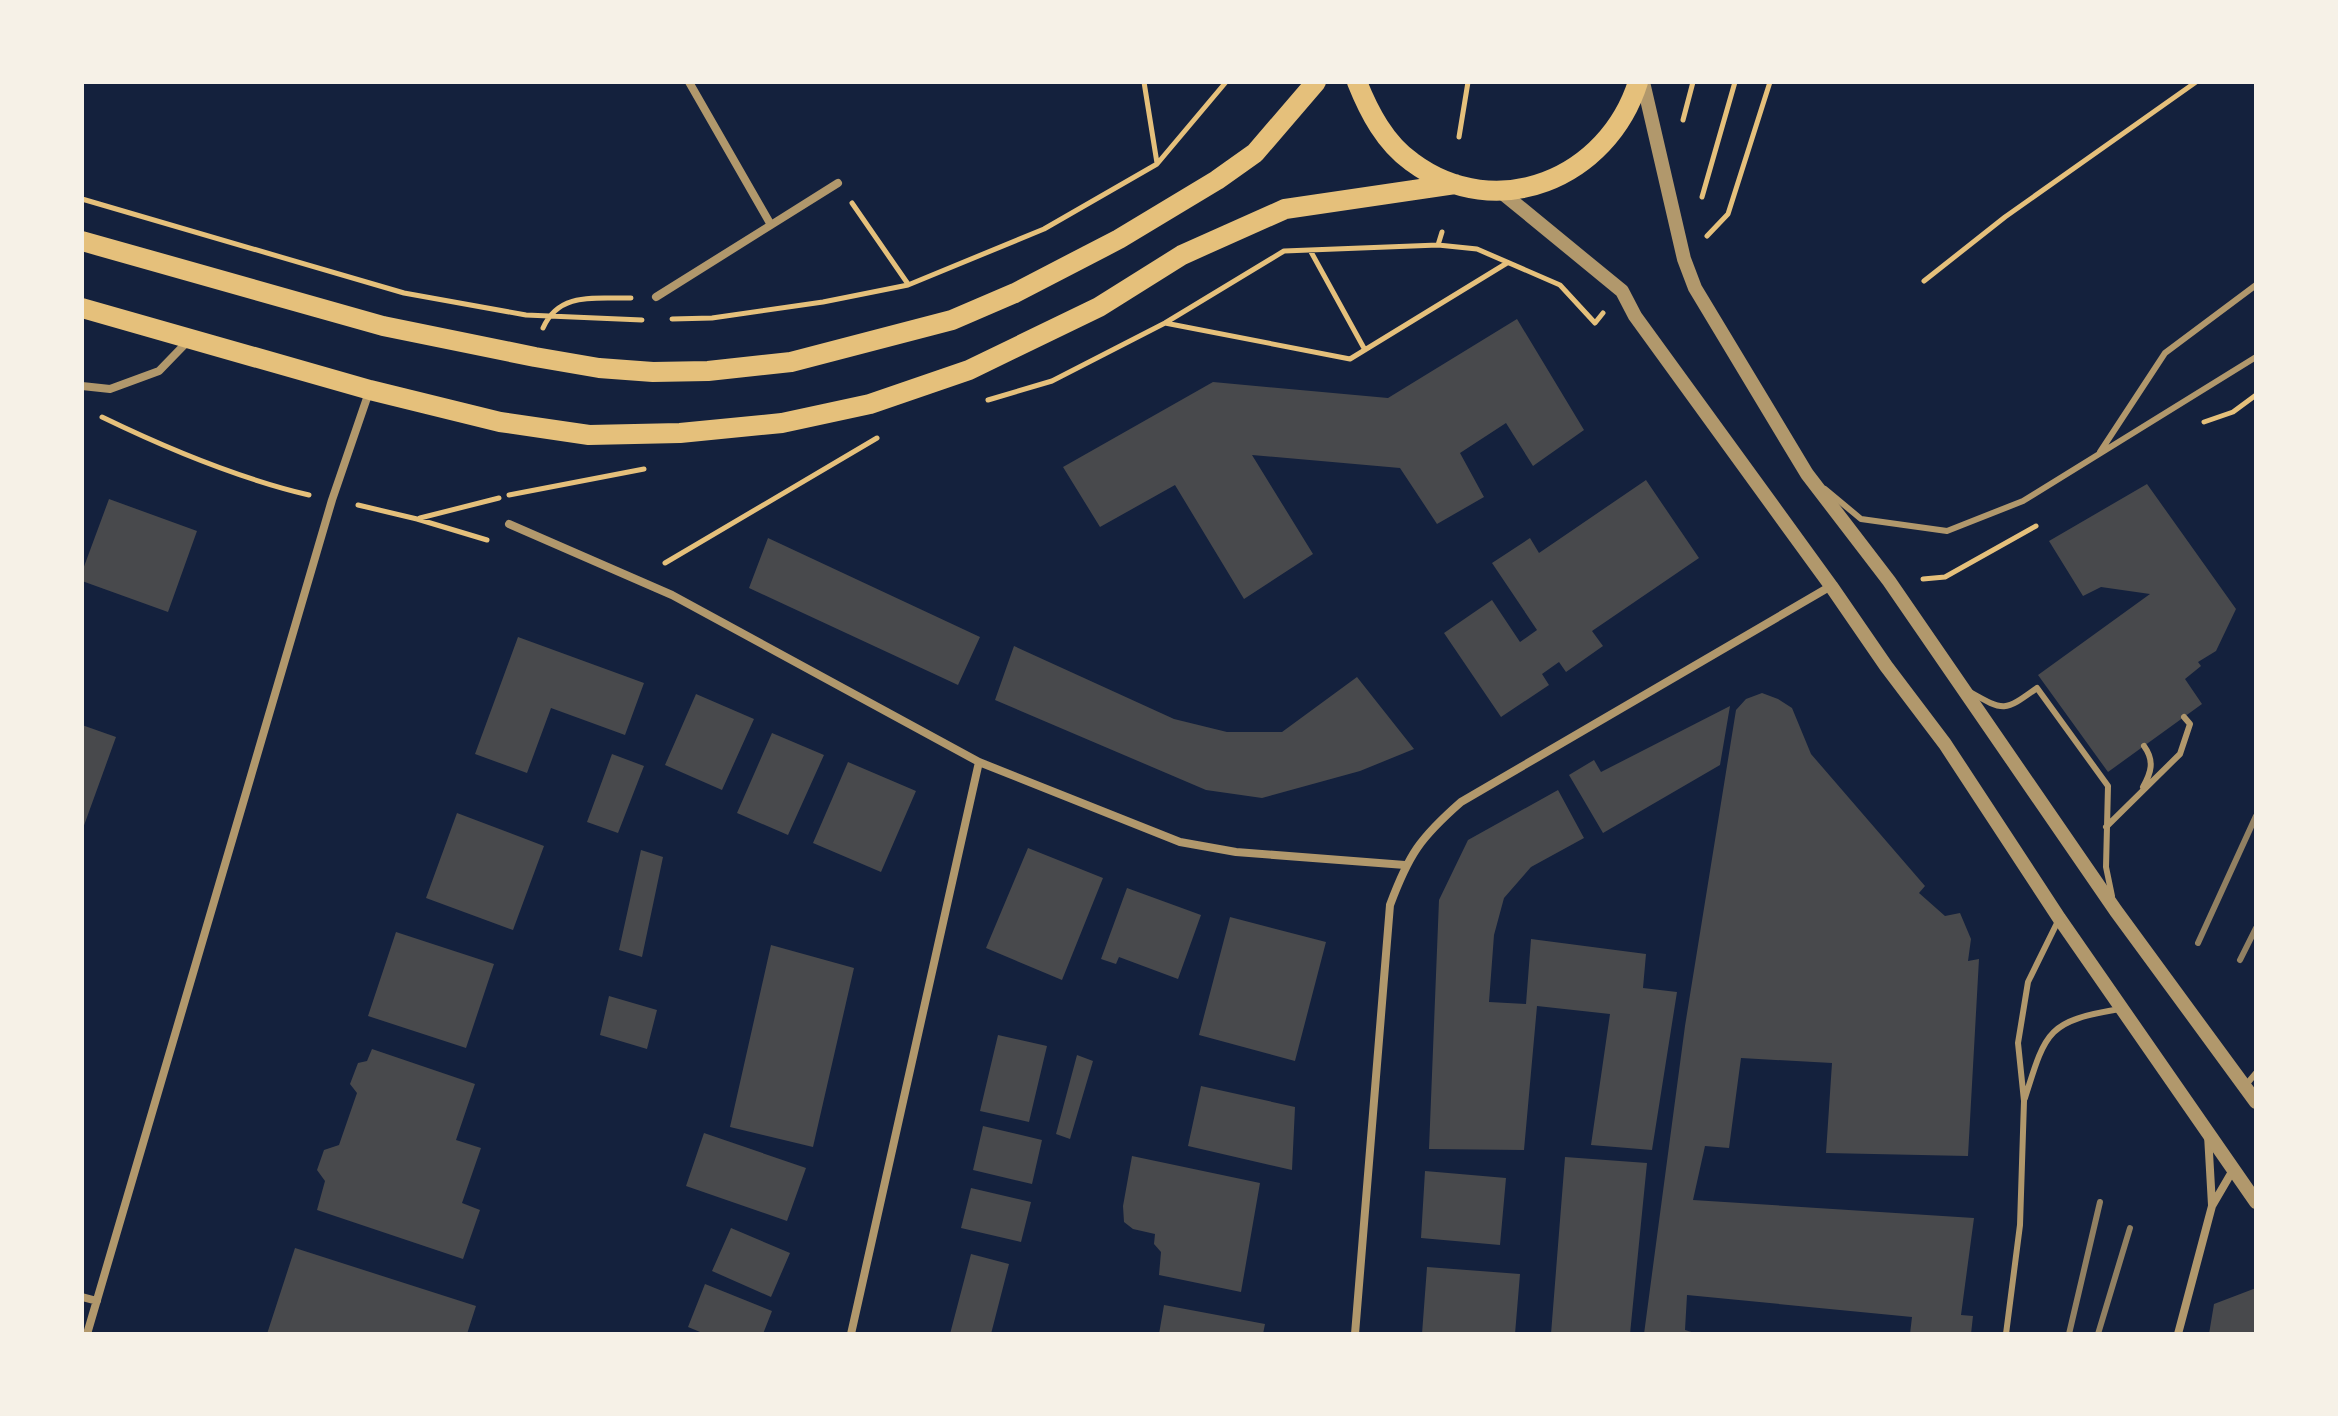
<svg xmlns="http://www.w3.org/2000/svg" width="2338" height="1416" viewBox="0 0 2338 1416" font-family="'Source Sans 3',sans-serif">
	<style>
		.building { fill: #48494c }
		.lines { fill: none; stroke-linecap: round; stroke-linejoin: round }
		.path { stroke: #e5c07b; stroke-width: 5 }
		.service { stroke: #b1986c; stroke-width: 6 }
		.minor { stroke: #b1986c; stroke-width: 8 }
		.tertiary { stroke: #b1986c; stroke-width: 14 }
		.primary { stroke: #e5c07b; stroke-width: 20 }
		.rail { stroke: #918062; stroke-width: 6 }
	</style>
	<rect width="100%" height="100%" fill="#14213d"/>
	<path class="building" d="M1517,319L1584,430L1533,466L1506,423L1460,453L1484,497L1437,524L1400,468L1252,455L1313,554L1244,599L1175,485L1100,527L1063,467L1213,382L1388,398Z
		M1646,480L1699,558L1592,631L1603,646L1566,672L1559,662L1542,674L1549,685L1501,717L1444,633L1492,600L1520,642L1537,630L1492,563L1530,538L1539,553Z
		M2147,484L2236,609L2216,651L2198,662L2201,666L2185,679L2202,704L2108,772L2038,675L2150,594L2101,587L2083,596L2049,541Z
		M109,499L197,531L168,612L82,581V572Z
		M768,538L980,637L958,685L749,588Z
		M518,637L644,683L625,735L551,708L527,773L475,754Z
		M1014,646L1174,719L1227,732H1282L1357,677L1414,749L1360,771L1262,798L1206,790L995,700Z
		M1762,693L1778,699L1792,708L1811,754L1925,886L1919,893L1945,916L1960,913L1971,939L1968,961L1979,959L1968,1156L1826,1153L1832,1063L1741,1058L1729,1148L1705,1146L1693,1200L1974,1218L1961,1315L1973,1316L1971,1334H1910L1912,1317L1687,1295L1685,1330L1698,1334H1644L1685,1026L1736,710L1746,699Z
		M696,694L754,719L722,790L665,765Z
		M1730,706L1720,765L1603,833L1569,775L1594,760L1601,772Z
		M82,725L116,737L82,831Z
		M772,733L824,755L788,835L737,813Z
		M612,754L644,766L618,833L587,822Z
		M848,762L916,791L881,872L813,843Z
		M1558,790L1584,838L1531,867L1504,898L1494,935L1489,1002L1526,1004L1531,939L1646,954L1643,988L1677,992L1652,1150L1591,1145L1610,1014L1537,1006L1524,1150L1429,1149L1439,900L1468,840Z
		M457,813L544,846L513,930L426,898Z
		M1028,848L1103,878L1062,980L986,948Z
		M641,850L663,857L642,957L619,950Z
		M1127,888L1201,915L1178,979L1119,957L1116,964L1101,959Z
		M1230,917L1326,942L1295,1061L1199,1035Z
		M396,932L494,964L466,1048L368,1016Z
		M771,945L854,968L813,1147L730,1127Z
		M609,996L657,1010L647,1049L600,1035Z
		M998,1035L1047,1046L1029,1122L980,1111Z
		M372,1049L475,1084L456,1140L481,1148L462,1203L480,1210L463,1259L317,1210L325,1181L317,1170L324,1150L339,1145L357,1093L350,1084L358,1063L367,1061Z
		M1077,1055L1093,1061L1070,1139L1056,1134Z
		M1201,1086L1295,1107L1292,1170L1188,1146Z
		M983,1126L1042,1140L1032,1184L973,1170Z
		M704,1133L806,1168L787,1221L686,1186Z
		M1132,1156L1260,1183L1241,1292L1159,1275L1161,1252L1154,1244L1155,1234L1133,1229L1124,1222L1123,1206Z
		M1565,1157L1647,1163L1630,1334H1551Z
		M1425,1171L1506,1178L1500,1245L1421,1238Z
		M971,1188L1031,1202L1021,1242L961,1228Z
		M731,1228L790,1253L771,1297L712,1271Z
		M295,1248L476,1306L467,1334H267Z
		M971,1254L1009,1264L991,1334H950Z
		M1427,1267L1520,1274L1515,1334H1422Z
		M705,1284L772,1311L763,1334H705L688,1327Z
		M2256,1288V1334H2209L2214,1304Z
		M1164,1305L1265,1324L1263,1334H1159Z"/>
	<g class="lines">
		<path class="path" d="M1144,82L1157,163
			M1683,120L1693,82
			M1459,137L1468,82
			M1702,197L1735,82
			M82,199L404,293L526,315L642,320
			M852,203L908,284
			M1707,236L1728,214L1770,82
			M1438,245L1442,232
			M1310,250L1365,350
			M1924,281L2005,217L2196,82
			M672,319L712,318L823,302L908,285L1044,229L1157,164L1226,82
			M1165,323L1350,359L1507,263
			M543,328C559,291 596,299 631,298
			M988,400L1052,381L1165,323L1284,251L1438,245L1477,249L1560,285L1595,323L1603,313
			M102,417C168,449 237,478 309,495
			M2204,422L2233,412L2256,395
			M509,495L644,469
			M358,505L417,519L487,540
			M420,518L499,498
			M665,563L877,438
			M1923,579L1945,577L2036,526"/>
		<path class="service" d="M2100,452L2165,353L2256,285
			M1825,489L1861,519L1947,531L2023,501L2256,357
			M1970,692C2005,712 2005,711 2037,688L2108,786L2106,867L2112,896
			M2143,787C2151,773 2155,761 2144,746
			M2106,827L2180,754L2190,724L2184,717
			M2245,1086L2256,1073
			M2025,1098C2046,1030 2048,1021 2120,1009
			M2006,1334L2020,1225L2024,1101L2018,1043L2028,982L2059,919"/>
		<path class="minor" d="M689,82L771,225
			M656,297L838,183
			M82,386L110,389L159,371L189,340
			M509,524L672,595L979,762L1180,842L1236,852L1405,865
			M2208,1135L2212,1205
			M82,1297L97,1301
			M87,1334L332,500L369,392
			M851,1334L979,762
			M1355,1334L1390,905C1409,854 1420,838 1461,802L1831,586
			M2178,1334L2212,1206L2233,1170"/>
		<path class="tertiary" d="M1643,82L1684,259L1695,288L1807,474L1889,581L2116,911L2256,1102
			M1500,191L1622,291L1635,316L1831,586L1886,666L1945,744L2059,918L2256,1202"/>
		<path class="primary" d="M1357,82C1369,112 1385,143 1412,162C1497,225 1608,178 1638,82
			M82,241L383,326L535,357L599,368L653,372L708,371L791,362L952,320L1015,293L1119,239L1217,180L1255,153L1316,82
			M82,308L370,390L500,422L589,435L680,433L782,423L870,404L969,370L1099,307L1182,255L1285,209L1455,184"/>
		<path class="rail" d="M2198,943L2256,816
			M2240,960L2256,928
			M2069,1334L2100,1202
			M2098,1334L2130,1228"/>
	</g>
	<rect width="2338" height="1416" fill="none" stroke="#f6f1e7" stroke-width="168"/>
</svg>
